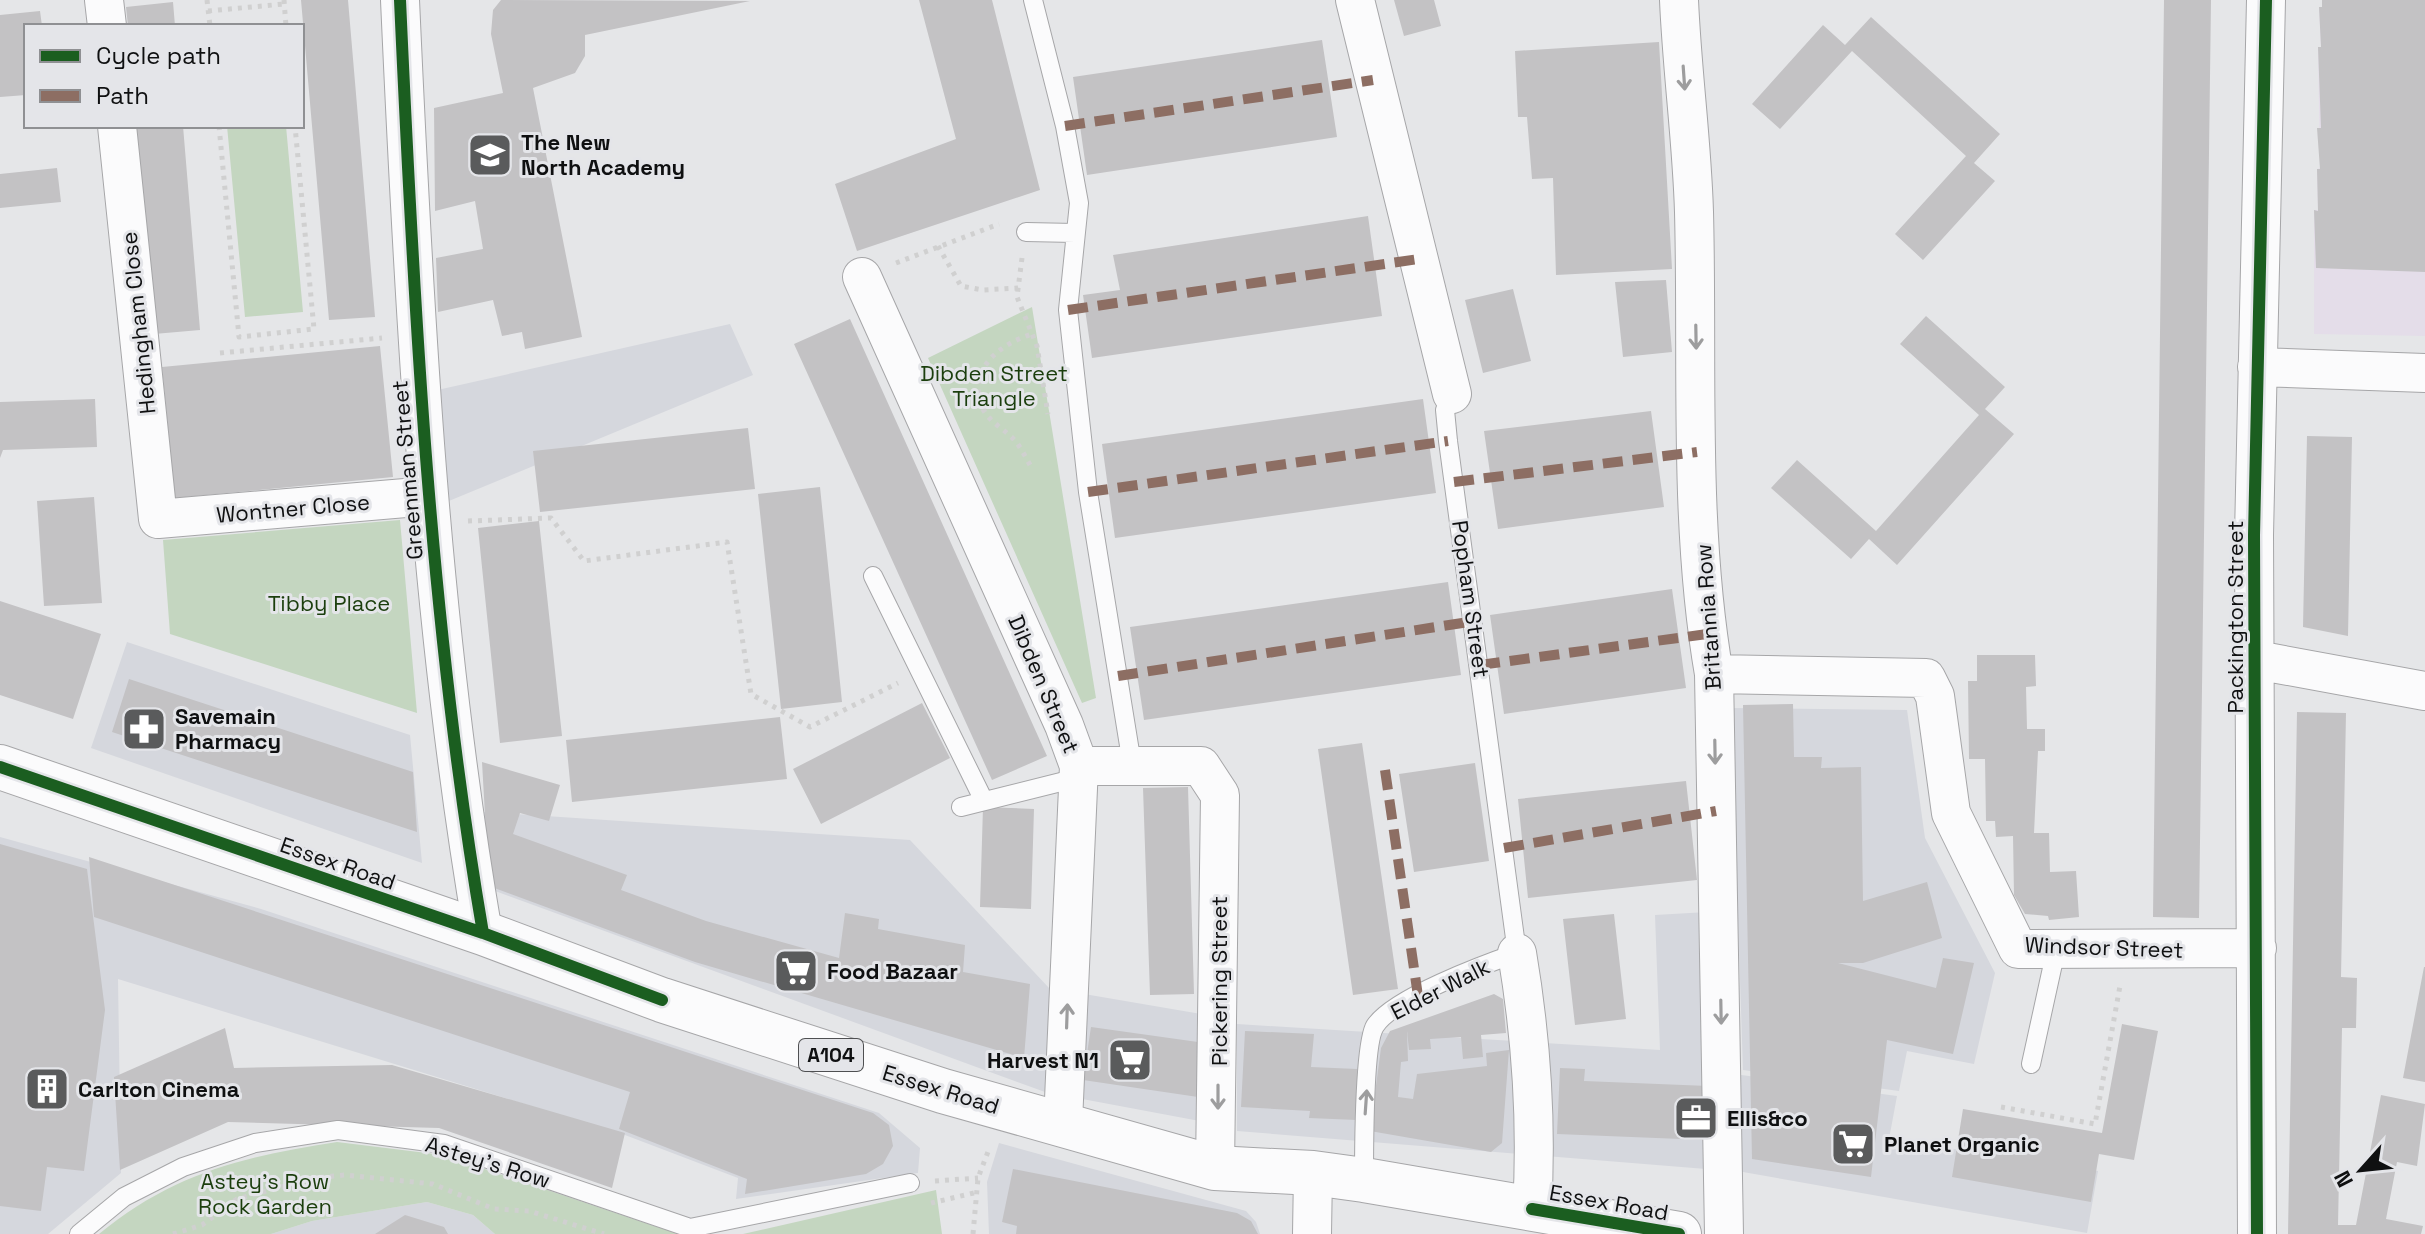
<svg xmlns="http://www.w3.org/2000/svg" width="2425" height="1234" viewBox="0 0 2425 1234" font-family="'Space Grotesk',sans-serif">
	<style>
		.built { fill: #d5d7dd }
		.education { fill: #e4dde9 }
		.green { fill: #c4d6c0 }
		.building { fill: #c3c2c4 }
		.lines { fill: none; stroke-linecap: round; stroke-linejoin: round }
		.service-casing { stroke: #a6a6a8; stroke-width: 20 }
		.minor-casing { stroke: #a6a6a8; stroke-width: 40 }
		.primary-casing { stroke: #a6a6a8; stroke-width: 46 }
		.path { stroke: #d0d0d0; stroke-width: 5; stroke-dasharray: 4 6; stroke-linecap: butt }
		.service { stroke: #fbfbfc; stroke-width: 18 }
		.minor { stroke: #fbfbfc; stroke-width: 38 }
		.primary { stroke: #fbfbfc; stroke-width: 44 }
		.quiet { stroke: #8d6e63; stroke-width: 10; stroke-dasharray: 20 10; stroke-linecap: butt }
		.cycleway-casing { stroke: #e4e5e9; stroke-width: 17 }
		.cycleway { stroke: #1b5e20; stroke-width: 12 }
		.oneway { stroke: #9d9d9e }
		.labels { text-anchor: middle; stroke-width: 6; stroke-linejoin: round; paint-order: stroke }
		.shield { fill: #e4e5e9; stroke: #4f5052; stroke-width: 2 }
		.shield-label { font-size: 20px; font-weight: bold; fill: #0f1011 }
		.poi-label { font-size: 22px; font-weight: bold; fill: #0f1011; stroke: #e4e5e9; text-anchor: start }
		.street-label { font-size: 22px; fill: #0f1011; stroke: #e4e5e9 }
		.park-label { font-size: 22px; fill: #1b3e0d; stroke: #e4e5e9 }
	</style>
	<rect width="100%" height="100%" fill="#e5e6e8"/>
	<path class="built" d="M730,324L753,375L444,503L433,391Z
		M127,642L410,735L422,863L91,748Z
		M1731,708L1907,710L1925,838L1995,973L1974,1064L1907,1051L1899,1091L1743,1070Z
		M484,812L910,840L1049,988L1207,1015L1205,1122L1045,1092L487,888Z
		M0,837L261,909L879,1113L920,1148L918,1173L736,1199L738,1178L625,1135L118,979L121,1173L48,1234H0Z
		M1707,912L1712,1071L1897,1096L1889,1139L2098,1171L2087,1233L1743,1172L1237,1131V1024L1660,1050L1655,915Z
		M999,1143L1246,1211L1256,1222L1260,1234H989L987,1182Z
		M427,1202L473,1215L495,1234H271L312,1221Z"/>
	<path class="education" d="M2322,0H2425V336L2314,334V210H2318L2317,169L2320,168L2318,47H2321L2319,7H2322Z"/>
	<path class="green" d="M227,126H286L303,312L245,317Z
		M1032,307L1096,698L1082,703L928,358Z
		M400,520L417,713L170,634L163,540Z
		M337,1142L443,1155L678,1234H495L473,1215L427,1202L312,1221L271,1234H99C173,1173 245,1156 337,1142Z
		M936,1190L942,1234H743Z"/>
	<path class="building" d="M301,0H348L375,317L329,320Z
		M501,0L750,1L585,35V56L575,73L533,88L582,337L525,349L522,332L502,336L493,300L438,312L436,258L483,249L475,201L435,211L434,108L503,93L491,34L493,10Z
		M919,0H992L1040,190L857,251L835,184L956,139Z
		M1394,0H1434L1441,26L1404,36Z
		M2164,0H2211L2199,918L2153,917Z
		M2322,0H2425V272L2316,268L2314,210L2318,211L2317,169H2320L2317,128H2321L2318,47H2321L2319,7H2322Z
		M173,2L175,26H128L126,7Z
		M40,11L42,26H26V95L0,97V15Z
		M1871,17L2000,134L1974,163L1995,181L1923,260L1895,234L1966,156L1852,51L1780,129L1752,104L1823,25L1845,45Z
		M1322,40L1337,137L1087,175L1073,77Z
		M1659,42L1672,269L1556,275L1553,178L1532,179L1527,117H1518L1515,51Z
		M136,126H183L200,330L154,334Z
		M57,168L61,202L0,208V174Z
		M1368,216L1382,316L1092,358L1083,295L1120,290L1113,255Z
		M1666,280L1672,352L1623,357L1615,282Z
		M1513,289L1531,361L1483,373L1465,300Z
		M1926,316L2005,387L1985,409L2014,434L1897,565L1869,539L1851,559L1771,488L1797,460L1876,531L1979,415L1900,344Z
		M850,319L1047,756L992,780L794,344Z
		M380,346L393,477L175,498L162,367Z
		M95,399L97,447L3,450L0,458V402Z
		M1423,399L1436,493L1115,538L1102,444Z
		M1651,411L1664,507L1498,529L1484,431Z
		M748,428L755,489L540,512L533,451Z
		M2307,436L2352,437L2348,636L2303,627Z
		M820,487L842,702L781,709L758,494Z
		M94,497L102,603L44,606L37,501Z
		M539,521L562,736L500,743L478,528Z
		M1448,582L1461,675L1144,720L1130,627Z
		M1672,589L1686,688L1504,714L1490,615Z
		M0,601L101,634L73,719L0,695Z
		M1977,655H2035L2036,686L2026,687L2027,729H2045V751H2038L2034,833H2049L2050,872L2076,871L2079,917L2049,920L2048,916L2025,914L2014,895L2013,836L1996,837L1995,821H1986L1985,759H1969L1968,681H1977Z
		M129,679L413,772L417,832L112,732Z
		M922,703L950,758L821,824L793,769Z
		M1793,704L1794,757H1822L1821,768L1861,767L1863,901L1927,882L1942,938L1863,963H1838L1936,988L1943,958L1974,963L1953,1054L1887,1040L1871,1177L1752,1159L1743,705Z
		M2297,712L2346,713L2341,977L2357,978L2356,1028H2342L2338,1225H2356L2381,1095L2425,1104L2417,1166L2397,1162L2386,1219L2423,1226L2421,1234H2288Z
		M780,717L787,779L572,802L566,740Z
		M1362,743L1398,989L1353,995L1318,749Z
		M482,762L560,785L549,821L520,813L513,834L627,875L621,890L706,921L839,958L845,913L879,919L878,929L965,945L963,972L1030,984L1024,1058L695,962L489,886Z
		M1475,763L1489,861L1414,872L1399,774Z
		M1686,781L1697,880L1528,898L1518,799Z
		M1188,787L1194,994L1150,995L1143,788Z
		M983,807L1034,809L1031,909L980,907Z
		M0,844L87,869L105,1010L84,1171L47,1167L41,1211L0,1206Z
		M89,857L873,1113L889,1125L893,1146L883,1164L866,1174L745,1194L747,1179L619,1129L630,1092L94,917Z
		M1614,914L1626,1019L1575,1025L1563,919Z
		M2424,967H2425V1082L2403,1078Z
		M1494,994L1503,999L1506,1033L1481,1035L1483,1057L1463,1059L1461,1037L1430,1039L1431,1049L1409,1050L1407,1031L1408,1061L1401,1062L1398,1097L1413,1099L1417,1074L1487,1066L1486,1053L1509,1050L1502,1143L1491,1152L1370,1131L1381,1048L1390,1031Z
		M2122,1024L2158,1031L2134,1160L2099,1154L2091,1202L1952,1177L1963,1109L2102,1133Z
		M1091,1027L1205,1043L1198,1097L1083,1080Z
		M225,1028L234,1068L392,1065L625,1133L612,1188L439,1128L228,1122L120,1170L114,1077Z
		M1245,1031L1314,1034L1311,1067L1357,1069V1120L1309,1118L1310,1111L1241,1107Z
		M1560,1068L1585,1069L1584,1081L1708,1086L1706,1140L1557,1134Z
		M1013,1169L1237,1213L1251,1221L1258,1234H1016L1017,1226L1002,1222Z
		M405,1215L444,1227L448,1234H375Z"/>
	<g class="lines">
		<g class="service-casing">
			<path id="service" d="M1033,0L1065,126L1079,203L1068,310L1088,492L1132,764
				M1026,232L1075,233
				M873,576L984,801
				M961,807L1077,778
				M2031,1064L2056,950
				M1364,1180C1364,1153 1364,1043 1375,1026C1393,998 1485,964 1517,953L1448,441L1445,410L1452,394
				M79,1234L124,1197L183,1167L255,1143L338,1130L444,1144L690,1228L910,1183"/>
		</g>
		<g class="minor-casing">
			<path id="minor" d="M104,0L107,26
				M400,0C414,312 430,625 483,933
				M1355,0L1452,394
				M1679,0C1682,71 1692,142 1694,212C1698,364 1688,524 1714,674L1724,1234
				M117,126L158,519L429,496
				M862,277L1064,725L1079,766L1063,1122
				M2257,367L2425,373
				M2256,660L2425,691
				M1714,674L1926,678L1935,696L1951,813L2018,949L2257,948
				M1079,766H1201L1220,795L1215,1168
				M1517,953C1531,1036 1537,1125 1532,1209
				M1312,1234L1313,1173
				M2257,1234L2254,535L2266,0"/>
		</g>
		<g class="primary-casing">
			<path id="primary" d="M0,767L483,933L662,1000L943,1091L1215,1168L1313,1173L1364,1180L1679,1234"/>
		</g>
		<path class="path" d="M207,0L210,26
			M284,0L286,26
			M208,11L284,4
			M219,126L239,337L314,329L295,126
			M938,246L961,286L983,290L1018,288
			M1022,258L1017,297L1037,346L1048,414
			M896,263L999,224
			M220,353L382,338
			M1030,465C1026,458 1022,450 1017,443C1008,431 988,422 982,407C967,369 1000,344 1032,334
			M468,521L551,518L584,561L727,542L751,694L810,727L898,683
			M2001,1107L2095,1124L2120,986
			M935,1181L978,1178
			M931,1203L978,1192
			M173,1234L202,1225L237,1199L314,1178L345,1175L433,1184L494,1209L529,1211L604,1234
			M973,1234L978,1178L989,1149"/>
		<use href="#service" class="service"/>
		<use href="#minor" class="minor"/>
		<use href="#primary" class="primary"/>
		<path class="quiet" d="M1065,126L1373,80
			M1068,310L1419,259
			M1454,482L1697,452
			M1088,492L1448,441
			M1480,665L1707,634
			M1118,676L1475,621
			M1385,770L1418,996
			M1504,848L1716,811"/>
		<g class="cycleway-casing">
			<path id="cycleway" d="M400,0C414,312 430,625 483,933
				M0,767L483,933L662,1000
				M1532,1209L1679,1234
				M2257,1234L2254,535L2266,0"/>
		</g>
		<use href="#cycleway" class="cycleway"/>
	</g>
	<defs><path id="oneway-shaft" d="M-6 0H5M1.5-3L5.5 0L1.5 3" fill="none" stroke-width="1.6" stroke-linecap="round" stroke-linejoin="round" transform="scale(2)"/></defs>
	<g class="oneway">
		<use href="#oneway-shaft" transform="translate(1684 78) rotate(86)"/>
		<use href="#oneway-shaft" transform="translate(1696 337) rotate(89)"/>
		<use href="#oneway-shaft" transform="translate(1715 752) rotate(89)"/>
		<use href="#oneway-shaft" transform="translate(1721 1012) rotate(89)"/>
		<use href="#oneway-shaft" transform="translate(1067 1016) rotate(-88)"/>
		<use href="#oneway-shaft" transform="translate(1218 1097) rotate(90)"/>
		<use href="#oneway-shaft" transform="translate(1366 1102) rotate(-86)"/>
	</g>
	<defs>
		<g id="school-square" transform="scale(2.3)"><rect x="-9" y="-9" width="18" height="18" rx="4" fill="#5a5b5c" stroke="#e4e5e9"/><path d="M0-5L7-2L0 1L-7-2ZM-4 1L0 2.5L4 1V4Q0 6-4 4Z" fill="#fff"/></g>
		<g id="pharmacy-square" transform="scale(2.3)"><rect x="-9" y="-9" width="18" height="18" rx="4" fill="#5a5b5c" stroke="#e4e5e9"/><path d="M-2-6h4v4h4v4h-4v4h-4v-4h-4v-4h4Z" fill="#fff"/></g>
		<g id="supermarket-square" transform="scale(2.3)"><rect x="-9" y="-9" width="18" height="18" rx="4" fill="#5a5b5c" stroke="#e4e5e9"/><path d="M-6-5.5h2.5l.6 2H6L4.5 2H-2.5L-4.4-4H-6ZM-1.5 3.2a1.3 1.3 0 1 0 .1 0ZM3 3.2a1.3 1.3 0 1 0 .1 0Z" fill="#fff"/></g>
		<g id="building-square" transform="scale(2.3)"><rect x="-9" y="-9" width="18" height="18" rx="4" fill="#5a5b5c" stroke="#e4e5e9"/><path d="M-4-6H4V6H1V3H-1V6H-4ZM-2.5-4.3h1.7v1.8h-1.7ZM.8-4.3h1.7v1.8H.8ZM-2.5-1h1.7V.8h-1.7ZM.8-1h1.7V.8H.8Z" fill="#fff"/></g>
		<g id="office-square" transform="scale(2.3)"><rect x="-9" y="-9" width="18" height="18" rx="4" fill="#5a5b5c" stroke="#e4e5e9"/><path d="M-6-3h4V-5.5h4V-3h4V5H-6ZM-1-4.5V-3h2v-1.5ZM-6 0V1H6V0Z" fill="#fff"/></g>
	</defs>
	<g fill-rule="evenodd">
		<use href="#school-square" x="490" y="155"/>
		<use href="#pharmacy-square" x="144" y="729"/>
		<use href="#supermarket-square" x="796" y="971"/>
		<use href="#supermarket-square" x="1130" y="1060"/>
		<use href="#building-square" x="47" y="1089"/>
		<use href="#office-square" x="1696" y="1118"/>
		<use href="#supermarket-square" x="1853" y="1144"/>
	</g>
	<g class="labels">
		<rect class="shield" x="799" y="1039" width="64" height="32" rx="6"/>
		<g class="shield-label">
			<text x="831" y="1062">A104</text>
		</g>
		<g class="poi-label">
			<text x="521" y="150">The New<tspan x="521" dy="25">North Academy</tspan></text>
			<text x="175" y="724">Savemain<tspan x="175" dy="25">Pharmacy</tspan></text>
			<text x="827" y="979">Food Bazaar</text>
			<text x="1099" y="1068" text-anchor="end">Harvest N1</text>
			<text x="78" y="1097">Carlton Cinema</text>
			<text x="1727" y="1126">Ellis&amp;co</text>
			<text x="1884" y="1152">Planet Organic</text>
		</g>
		<g class="street-label">
			<text transform="translate(138 323) rotate(-96)" y="8">Hedingham Close</text>
			<text transform="translate(407 470) rotate(-95)" y="8">Greenman Street</text>
			<text transform="translate(293 508) rotate(-5)" y="8">Wontner Close</text>
			<text transform="translate(1471 599) rotate(82)" y="8">Popham Street</text>
			<text transform="translate(1708 617) rotate(-94)" y="8">Britannia Row</text>
			<text transform="translate(2235 617) rotate(-90)" y="8">Packington Street</text>
			<text transform="translate(1044 684) rotate(67)" y="8">Dibden Street</text>
			<text transform="translate(338 863) rotate(19)" y="8">Essex Road</text>
			<text transform="translate(2104 947) rotate(2)" y="8">Windsor Street</text>
			<text transform="translate(1219 981) rotate(-90)" y="8">Pickering Street</text>
			<text transform="translate(1440 989) rotate(-27)" y="8">Elder Walk</text>
			<text transform="translate(941 1089) rotate(17)" y="8">Essex Road</text>
			<text transform="translate(488 1162) rotate(17)" y="8">Astey's Row</text>
			<text transform="translate(1609 1202) rotate(10)" y="8">Essex Road</text>
		</g>
		<g class="park-label">
			<text x="994" y="381">Dibden Street<tspan x="994" dy="25">Triangle</tspan></text>
			<text x="329" y="611">Tibby Place</text>
			<text x="265" y="1189">Astey's Row<tspan x="265" dy="25">Rock Garden</tspan></text>
		</g>
	</g>
	<rect x="24" y="24" width="280" height="104" fill="#e4e5e9" stroke="#8f9093" stroke-width="2"/>
	<rect x="40" y="50" width="40" height="12" fill="#1b5e20" stroke="#8f9093" stroke-width="2"/>
	<text x="96" y="64" font-size="24" fill="#0f1011">Cycle path</text>
	<rect x="40" y="90" width="40" height="12" fill="#8d6e63" stroke="#8f9093" stroke-width="2"/>
	<text x="96" y="104" font-size="24" fill="#0f1011">Path</text>
	<g transform="translate(2361 1170) rotate(243)" stroke="#e4e5e9" stroke-width="6" paint-order="stroke">
	<path d="M0-6L14 30L0 20L-14 30Z" fill="#0f1011"/>
	<text y="-12" font-size="22" font-weight="bold" text-anchor="middle" fill="#0f1011">N</text>
	</g>
</svg>
